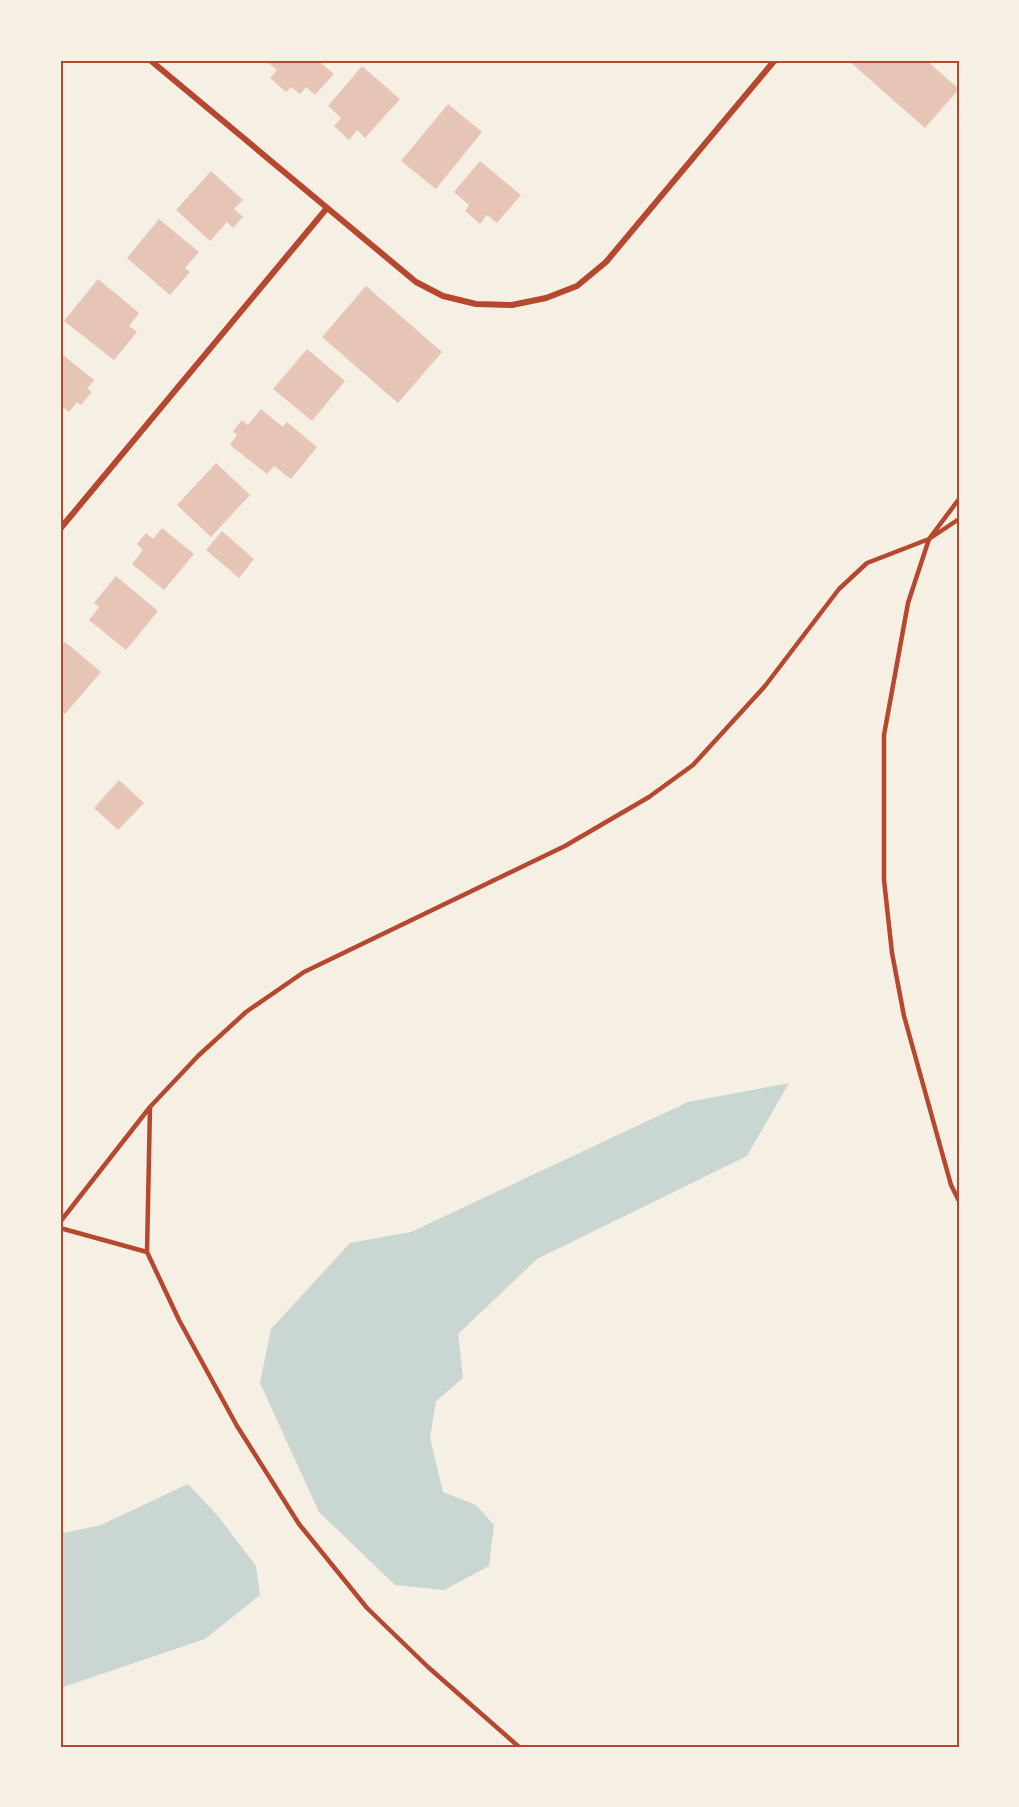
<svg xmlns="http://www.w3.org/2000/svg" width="1019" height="1807" viewBox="0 0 1019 1807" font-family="Karla,sans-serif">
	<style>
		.water { fill: #c9d6d2 }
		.building { fill: #e6c5b7 }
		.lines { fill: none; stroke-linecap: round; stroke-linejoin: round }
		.service { stroke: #b5482f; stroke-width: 4.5 }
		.minor { stroke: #b5482f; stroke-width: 6 }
		.neatline { fill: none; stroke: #b5482f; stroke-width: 2 }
	</style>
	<rect width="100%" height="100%" fill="#f6efe4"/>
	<path class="water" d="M789,1083L747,1156L537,1259L458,1334L463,1378L436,1401L430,1438L443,1492L476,1505L494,1525L489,1566L444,1590L395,1585L319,1512L260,1383L271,1329L350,1243L411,1232L688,1102Z
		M188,1484L218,1516L256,1566L260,1595L205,1639L60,1688V1534L101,1525Z"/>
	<path class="building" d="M269,60H317L334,74L315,95L306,87L300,94L291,87L286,92L270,78L277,70L267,62Z
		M852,60H926L959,89L925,128L850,62Z
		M362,66L400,99L365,138L357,130L349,140L334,126L341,118L328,106Z
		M448,104L482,132L436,189L401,161Z
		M480,161L521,195L497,223L487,215L480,224L465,211L469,205L454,192Z
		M211,171L243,200L234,209L243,217L233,228L227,222L210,241L176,210Z
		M159,219L199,252L185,268L190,272L170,295L127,258Z
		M98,279L139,313L129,326L137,332L114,360L64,321Z
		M366,286L442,352L398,403L322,337Z
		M307,349L345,381L312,421L273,389Z
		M63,355L94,380L87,389L92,392L81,405L77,402L69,412L60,405V358Z
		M261,409L283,427L287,422L317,447L291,479L274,466L267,474L230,445L237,435L233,431L242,420L248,425Z
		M216,463L250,495L211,537L177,505Z
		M162,528L194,554L164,590L132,564L143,550L137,544L146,533L153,539Z
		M222,531L254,559L239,578L206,550Z
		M116,576L158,611L126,650L89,620L99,607L94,603Z
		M65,642L101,672L65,714L60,710V648Z
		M119,780L144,803L118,830L94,808Z"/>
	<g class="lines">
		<path class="service" d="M959,499L929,539L908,603L884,735V880L892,953L904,1016L951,1185L959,1201
			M150,1107L147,1252L179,1320L237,1426L299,1524L367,1608L428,1667L519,1747
			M60,1222L150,1107L198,1056L246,1012L304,972L565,846L649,797L693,765L765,686L839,589L867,563L929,539L959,519
			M60,1228L147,1252"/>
		<path class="minor" d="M150,60L416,282L443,296L476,304L512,305L546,298L577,286L606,262L775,60
			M60,529L327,208"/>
	</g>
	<rect width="1019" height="1807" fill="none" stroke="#f6efe4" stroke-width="123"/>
	<rect x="62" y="62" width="896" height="1684" class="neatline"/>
</svg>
